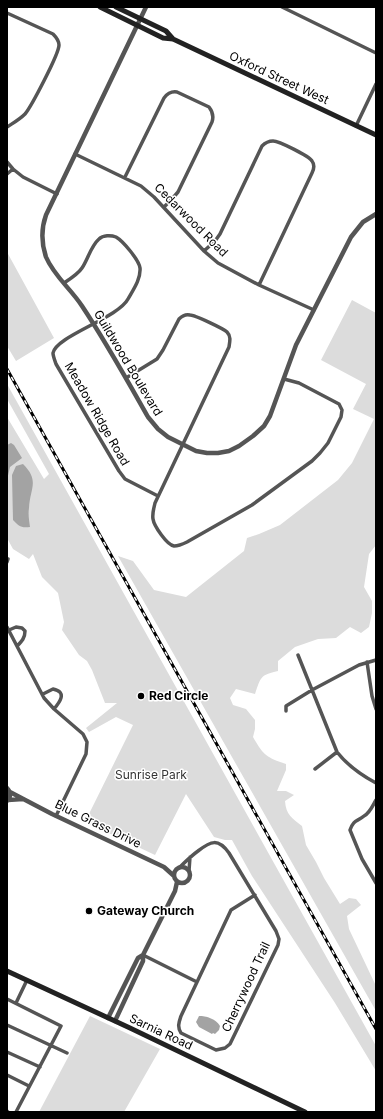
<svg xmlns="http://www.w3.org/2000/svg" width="383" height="1119" viewBox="0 0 383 1119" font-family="Inter,sans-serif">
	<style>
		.green { fill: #dcdcdc }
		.water { fill: #a3a3a3 }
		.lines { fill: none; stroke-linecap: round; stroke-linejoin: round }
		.minor { stroke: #555; stroke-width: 3.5 }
		.tertiary { stroke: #555; stroke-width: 4.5 }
		.secondary { stroke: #222; stroke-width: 5 }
		.rail-casing { stroke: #000; stroke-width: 3 }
		.rail { stroke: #fff; stroke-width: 1.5; stroke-dasharray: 4.5; stroke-linecap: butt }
		.poi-dot { fill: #000; stroke: #fff; stroke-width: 1.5 }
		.labels { text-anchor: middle; stroke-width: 3; stroke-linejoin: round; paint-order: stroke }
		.street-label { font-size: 12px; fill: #000; stroke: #fff }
		.poi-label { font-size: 12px; font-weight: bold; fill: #000; stroke: #fff; text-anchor: start }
		.park-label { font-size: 12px; fill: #333; stroke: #fff }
	</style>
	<rect width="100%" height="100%" fill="#fff"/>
	<path class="green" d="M7,252L54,338L16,361L7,346Z
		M352,300L376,313V545L369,554L364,587L372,601V613L369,627L361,633L350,627L336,638L318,639L295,647L278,661V671C260,675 261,677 255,694L236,689L230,698L233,705L246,709L255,720V729L253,737C264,756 266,757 286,764V770L277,791H286L294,795L285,801C286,815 292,818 302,826L306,845L316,862L324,878L340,904L349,898L356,899L361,905L347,916L349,929L376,986V1011L118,556L133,561L154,590L186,597L244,551L247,538L259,534L280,525L338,480L352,463L374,419L353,409L366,384L321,360Z
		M7,384L376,1046V1071L335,1003L252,876L232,840H225L214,837L186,794L155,855L85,822L133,725L116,717L89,732L86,728L117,703H105L92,670L87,661L79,655L62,630L64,622L58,593L42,577L33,554L29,559L13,549L7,538V417L44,479L49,474L7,399Z
		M90,1016L160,1049L124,1112H39Z"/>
	<path class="water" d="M11,443L14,445L22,458L10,467L7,480V445Z
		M23,464C40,481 30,488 29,508C28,514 29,520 30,527C20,528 19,526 13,520L12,475L16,466Z
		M199,1016C207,1016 216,1019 220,1026L219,1030L215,1034L213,1033L212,1034L199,1027L196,1022Z"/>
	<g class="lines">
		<path class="minor" d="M282,7L376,53
			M7,13L53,34C56,37 59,40 59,45C59,54 31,107 25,114C19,120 13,123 7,127
			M356,126L376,84
			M75,154L141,186L154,197L204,251L218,263L259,285L314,310
			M7,162L13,169L23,177L57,194
			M7,174L13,169
			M125,177L164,98C167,94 171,91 177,92L209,107C213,112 214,116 212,122L178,192L172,199L164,207
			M204,251L215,241L220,234L262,146C265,143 268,141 273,141C279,141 309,156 312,161C315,165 314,169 312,173L259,285
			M64,283C70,279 78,274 82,268C88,259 91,246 99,239C103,235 111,235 116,237C123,241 139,260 140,268C141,279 133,290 128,299C118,318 56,336 53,353C53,356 55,361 56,364L119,471L125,479L158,496
			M126,378L157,359L163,350L179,319C182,316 186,314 190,315C195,315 224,329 227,332C231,336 230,341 229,347L155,503C154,508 152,513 153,519C154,526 167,545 174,546C179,546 183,544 187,542L252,505L312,461L320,453L328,443L341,417L342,410L339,404L299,383L284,379
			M7,562L8,559
			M7,627L44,698L54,709L83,734L87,742L86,754L56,816
			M9,630L16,627L22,628L25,631C25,638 22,641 17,646
			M298,655L337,752C348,766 361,775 376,783
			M367,662L372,696L376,709
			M43,694L53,689C68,692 59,703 54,709
			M286,711V706L312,690L359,665L376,660
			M315,769L337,752
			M376,800C373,805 370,813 364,816C357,822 354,819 350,830L362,859L376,883
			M179,868C185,862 191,856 198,851C211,841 218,838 229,853L276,931L279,939L278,945L230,1044L225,1048L216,1050L181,1033C177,1027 179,1022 181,1016L231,910L255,895
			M189,871L190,857
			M143,955L197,982
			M7,999L61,1026L16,1112
			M16,1003L27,980
			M7,1025L67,1053
			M7,1052L40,1067
			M7,1075L29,1086
			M7,1111L8,1112"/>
		<path class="tertiary" d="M146,7L46,215C41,229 41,242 46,257C54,276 71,289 82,306C106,342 127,380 148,417L158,429L168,437L196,451L207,453H218L229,451L239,446L253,436L264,426L270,416L296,345L351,237L363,222L376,214
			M7,788C11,792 11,797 7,801
			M10,792L52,814L164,867L174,876
			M8,800L23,799
			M174 875a8 8 0 1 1 16 0a8 8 0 1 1-16 0Z
			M108,1018L138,958L143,955
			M115,1021L143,961V955L175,891L177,882"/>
		<path class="secondary" d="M100,7L163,38L173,39L376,135
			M116,7L166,31L173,39
			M7,971L130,1028L305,1112"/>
		<g class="rail-casing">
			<path id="rail" d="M7,369L376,1029"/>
		</g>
		<use href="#rail" class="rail"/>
	</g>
	<g class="poi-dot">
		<circle cx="141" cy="696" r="4"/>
		<circle cx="89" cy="911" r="4"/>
	</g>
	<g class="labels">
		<g class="street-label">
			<text transform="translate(279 78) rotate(25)" y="4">Oxford Street West</text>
			<text transform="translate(191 220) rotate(45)" y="4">Cedarwood Road</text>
			<text transform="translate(128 363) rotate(59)" y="4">Guildwood Boulevard</text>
			<text transform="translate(97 414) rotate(60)" y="4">Meadow Ridge Road</text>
			<text transform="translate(98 824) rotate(26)" y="4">Blue Grass Drive</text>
			<text transform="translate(246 987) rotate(-65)" y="4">Cherrywood Trail</text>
			<text transform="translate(161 1032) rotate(25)" y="4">Sarnia Road</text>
		</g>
		<g class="poi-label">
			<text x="149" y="700">Red Circle</text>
			<text x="97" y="915">Gateway Church</text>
		</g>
		<g class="park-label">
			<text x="151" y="779">Sunrise Park</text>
		</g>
	</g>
	<rect width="383" height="1119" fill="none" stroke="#000000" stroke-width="16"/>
</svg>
